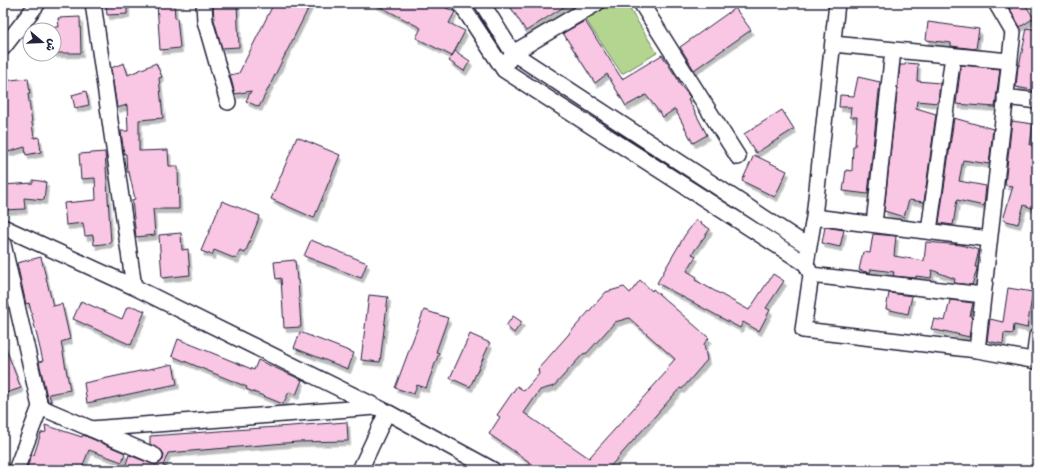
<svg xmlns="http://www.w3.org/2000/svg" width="1040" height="473" viewBox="0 0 1040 473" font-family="Delius,'Playpen Sans Arabic',sans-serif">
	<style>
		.green { fill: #b4d58f; stroke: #6b7c65 }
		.building { fill: #f9c6e4; stroke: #22223b; fill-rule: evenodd; filter: url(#shadow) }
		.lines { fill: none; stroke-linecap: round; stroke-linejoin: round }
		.street-casing { stroke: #22223b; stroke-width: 18 }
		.street { stroke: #fff; stroke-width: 15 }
	</style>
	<defs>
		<filter id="shadow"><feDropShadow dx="2.5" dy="4.5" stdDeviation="0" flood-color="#0004"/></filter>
	</defs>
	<rect width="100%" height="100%" fill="#fff"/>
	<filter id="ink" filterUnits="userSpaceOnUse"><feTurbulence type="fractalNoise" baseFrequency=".025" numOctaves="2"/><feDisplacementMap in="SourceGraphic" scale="8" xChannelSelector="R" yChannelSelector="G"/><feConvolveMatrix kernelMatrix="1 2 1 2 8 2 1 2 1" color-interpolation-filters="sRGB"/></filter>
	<g filter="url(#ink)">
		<path class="green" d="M608,3H626L657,53L622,74L584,17Z"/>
		<path class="building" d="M106,3H127V14L107,15Z
			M157,3H174L175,18H177L180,48L160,50Z
			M213,3H237L239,47L222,48L214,20Z
			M274,3H311L259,107L246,101L251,91L235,94L230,75L239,73Z
			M373,3H436L455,12L449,23L465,31L452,56L416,38L421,28Z
			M508,3H570L526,31Z
			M1014,3H1024L1034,18L1020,27L1009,7Z
			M735,8L751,30L694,70L680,47Z
			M80,17L81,53H54V27H59L58,18Z
			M585,21L622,79L662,55L679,81L678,82L690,97L688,99L707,135L693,143L675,109L663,117L646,95L626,106L607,74L595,83L563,33Z
			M928,22L979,29L976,49L951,46V43L926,40Z
			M1027,28L1037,30V91L1016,87L1018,66H1019Z
			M455,51L470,61L464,71L449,61Z
			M124,63L128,75L156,63L162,77L159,78L163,118L139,120V151L168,150L169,166H178L179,209H153L155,235L136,237L132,200L135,199L129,172H127L126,154H124L121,131H128L127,105L117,108L111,68Z
			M906,63L918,64L917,81L940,83L938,103L917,101L916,108L936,114L924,202L909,200L904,217L884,211L900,65H905Z
			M961,65L1000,69L995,107L956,104Z
			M858,77L880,82L868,194L843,191L846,170L852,171L853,146H855L857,117H850L851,107H839L840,95L854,96Z
			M28,78L30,94H28L34,138L39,137L41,152L26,155L25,147L8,152L6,141L3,142V81Z
			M86,91L89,105L75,108L72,95Z
			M782,110L794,129L756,153L744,134Z
			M954,118L993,129L989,164L963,160L959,181L986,186L984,206L957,200L953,225L939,223Z
			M1012,121L1033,124L1030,145L1037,146V210L1024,205L1018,224L1003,220L1013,186L1005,185Z
			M297,137L340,155L314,218L271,199Z
			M105,152L111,243L94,245L93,235L85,236L83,223L66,225L64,203L96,200L95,178L81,179L79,154Z
			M754,155L787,171L775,197L742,181Z
			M33,180L46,182L44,200L24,198L25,209L3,210V185L33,183Z
			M222,201L260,216L245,253L240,251L236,259L214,250L212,255L201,251Z
			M696,220L710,229L692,254L696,256L687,271L697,277L695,280L749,310L773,274L784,281L766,308L770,310L759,331L743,322L740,328L657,283L685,235Z
			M825,227L844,230L840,247L822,243Z
			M181,233L182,250L188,249L190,275L162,278L159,235Z
			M873,234L896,236L894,256L924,261L926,242L961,245L979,250L975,267H977V269L972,285L954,283L955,279L932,270L931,278L916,276V278L893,276L894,272L871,269L870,273L859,270L863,252L870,253Z
			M311,240L367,263L361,278L304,256Z
			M41,257L53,306L62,304L70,339L61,342L70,390L49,394L51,402L48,401L39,362L43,361L29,303L26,304L17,263Z
			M295,260L297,280H298L301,327L284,328L281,278L276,279L274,262Z
			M640,280L652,291L653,289L709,338L704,344L707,360L682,389L680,388L607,470H541L489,434L500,417L497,415L517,386L524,391L539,374L538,369L606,292L624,287L630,293ZM629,318L675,359L667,368V371L589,458L524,413L540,390L554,386L583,354L587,353L615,322Z
			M1008,288L1033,292L1027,328L1014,325L1013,334L1004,333L1003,344L987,341L990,319L1003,322Z
			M889,293L912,296L908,314L886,309Z
			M369,295L388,297L380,362L361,360Z
			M950,300L973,303L970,316L972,317L969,337L944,331V332L931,329L934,319L945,321Z
			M81,301L122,319L127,307H135L145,311L131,345L73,319Z
			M424,310L448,318L436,352L439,353L426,388L417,385L414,394L395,388Z
			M513,316L522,322L514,333L506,326Z
			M300,332L354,353L348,369L294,348Z
			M470,334L490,343L470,387L450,378Z
			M178,339L254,370L258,360L302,380L296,395L289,392L283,404L246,389L247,387L172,356Z
			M3,344H4L21,388L3,394Z
			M173,364L177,384L87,403L84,383Z
			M347,422L348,441L297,442L168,453L163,466L169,468L168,470H124L129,455L152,464L156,465L160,463L163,460L164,455L162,451L150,444V436Z
			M45,425L82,437L83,435L125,453L122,462L89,450L81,470H26L32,454L34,455L41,433L46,432Z"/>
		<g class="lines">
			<g class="street-casing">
				<path id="street" d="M93,3L134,287
					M204,3L205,21L228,102
					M460,3L504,70L806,264
					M482,3L513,53L809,247
					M641,3L738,157
					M837,3L814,217L806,264L811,275L803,330L977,350L1037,361
					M833,44L1009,61
					M3,48L38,3
					M509,60L513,53L597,3
					M1005,97L1037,101
					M814,217L989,239
					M874,224L893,50
					M3,227L134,287L387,412L493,470
					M929,231L953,56
					M3,244L40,407L16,470
					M811,275L983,295
					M977,350L1013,32L996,3
					M1034,361L1037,336
					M40,407L155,456
					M91,429L376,407
					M360,470L387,412"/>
			</g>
			<use href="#street" class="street"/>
		</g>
	</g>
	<rect width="1040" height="473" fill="none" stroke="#fff" stroke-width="16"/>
	<rect x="8" y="8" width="1024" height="457" fill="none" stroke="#22223b" stroke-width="1.5" filter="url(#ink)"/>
	<g transform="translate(42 42) rotate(109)"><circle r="19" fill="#ffffff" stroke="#a7a7b1"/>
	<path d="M0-3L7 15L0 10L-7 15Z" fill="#22223b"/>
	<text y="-6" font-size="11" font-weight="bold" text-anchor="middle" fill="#22223b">ش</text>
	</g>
</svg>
